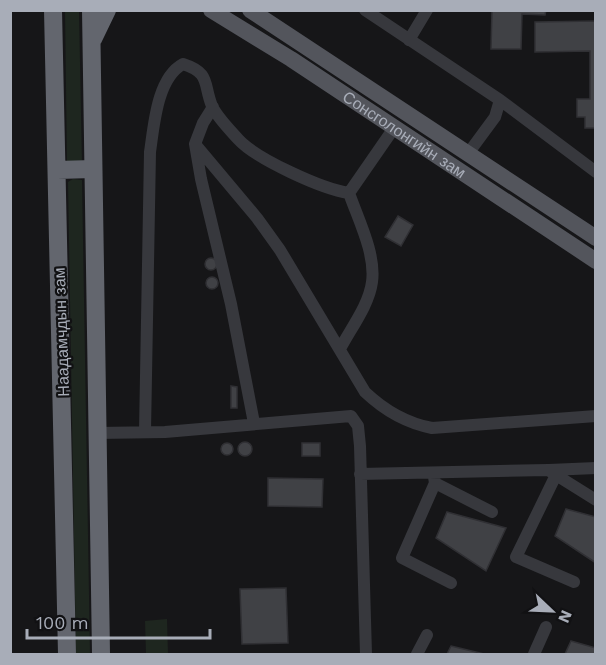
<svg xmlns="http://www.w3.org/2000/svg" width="606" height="665" viewBox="0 0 606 665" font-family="'Work Sans',sans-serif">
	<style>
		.green { fill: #1e261f }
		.building { fill: #404145; stroke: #303034; stroke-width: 1.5 }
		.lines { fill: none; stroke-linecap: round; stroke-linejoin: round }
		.minor { stroke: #37383d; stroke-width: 12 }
		.major { stroke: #53555c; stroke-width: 16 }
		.highway { stroke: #63666e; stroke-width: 18 }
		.labels { text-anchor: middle; stroke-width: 4.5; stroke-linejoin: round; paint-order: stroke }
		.street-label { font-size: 16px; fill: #a8adb8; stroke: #111113 }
	</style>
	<rect width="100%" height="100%" fill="#161618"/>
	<path class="green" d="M65,11H79L82,164H67Z
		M73,179L82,180L90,654H76L68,182Z
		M167,619L168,654H146L145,621Z"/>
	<path class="building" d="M492,10H546L545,15L522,14L521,49H491Z
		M596,21V128H585V117H577V99H590V51L535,52V22Z
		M398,216L413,225L401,246L385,237Z
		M205 264a6 6 0 1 1 12 0a6 6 0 1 1-12 0Z
		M206 283a6 6 0 1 1 12 0a6 6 0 1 1-12 0Z
		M231,386L237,387V408H231Z
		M238 449a7 7 0 1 1 14 0a7 7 0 1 1-14 0Z
		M221 449a6 6 0 1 1 12 0a6 6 0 1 1-12 0Z
		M302,443H320V456H302Z
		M268,478L323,479L322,507L268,506Z
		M566,509L596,517V563L555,536Z
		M447,512L506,528L486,571L436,538Z
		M286,588L288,643L242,644L240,589Z
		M571,641L596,648V654H565Z
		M451,646L484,654H447Z"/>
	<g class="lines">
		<path class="minor" d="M365,10L500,100L596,172
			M409,40L427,10
			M213,107L203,123L195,144L201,179L231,304L254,423
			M195,144L257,218L280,250L365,392C384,410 406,423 432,428L596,416
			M467,155L495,117L500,100
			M340,349C351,328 369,305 372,282C376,254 358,219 349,193
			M145,432L150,152C154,125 157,78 183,64C211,73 203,84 212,106C217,117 230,130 238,139C256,159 322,189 349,193L394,128
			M97,433L165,432L351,416L358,426L360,446L366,654
			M549,470L596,468
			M360,474L548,470L596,500
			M556,475L516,557L574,582
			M434,477L435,483L492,512
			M435,483L402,558L451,583
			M417,654L427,635
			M534,654L546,627"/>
		<g class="major">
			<path id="s1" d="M211,10L291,59L596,261"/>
			<path d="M250,10L596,238"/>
		</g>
		<path class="highway" d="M53,10L67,654
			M91,10L101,654
			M93,39L107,10
			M57,170L93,169"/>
	</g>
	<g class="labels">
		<g class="street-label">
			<text dy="6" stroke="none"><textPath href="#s1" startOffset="230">Сонсголонгийн зам</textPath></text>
			<text transform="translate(61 332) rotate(-92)" y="6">Наадамчдын зам</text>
		</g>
	</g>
	<rect width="606" height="665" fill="none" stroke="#a8adb8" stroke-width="24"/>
	<g transform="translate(552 611) rotate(113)" stroke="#111113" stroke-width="4.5" paint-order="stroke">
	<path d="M0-4.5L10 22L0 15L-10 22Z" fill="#a8adb8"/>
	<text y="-9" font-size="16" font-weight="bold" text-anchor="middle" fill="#a8adb8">N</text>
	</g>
	<path d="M27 629v9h183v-9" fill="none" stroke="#a8adb8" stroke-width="3"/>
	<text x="36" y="629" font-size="18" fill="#a8adb8" stroke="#111113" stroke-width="4.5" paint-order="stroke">100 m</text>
</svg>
